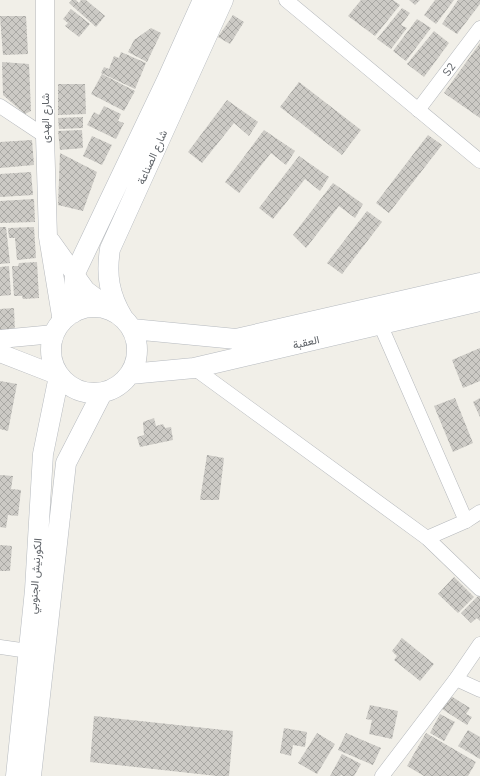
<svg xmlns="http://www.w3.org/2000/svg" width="480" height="776" viewBox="0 0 480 776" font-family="Mulish,Vazirmatn,sans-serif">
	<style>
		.building { fill: url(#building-cross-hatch) }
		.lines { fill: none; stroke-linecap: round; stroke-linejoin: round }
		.minor-casing { stroke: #b5b8bc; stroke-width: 15 }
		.tertiary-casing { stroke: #b5b8bc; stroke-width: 19 }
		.secondary-casing { stroke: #b6babf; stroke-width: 21 }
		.minor { stroke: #fff; stroke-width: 14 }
		.tertiary { stroke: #fff; stroke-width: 18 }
		.secondary { stroke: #fff; stroke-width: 20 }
		.labels { text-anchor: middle; stroke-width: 3; stroke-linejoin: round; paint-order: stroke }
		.street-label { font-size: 11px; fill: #5f6368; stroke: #fff }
	</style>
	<defs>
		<pattern id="building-cross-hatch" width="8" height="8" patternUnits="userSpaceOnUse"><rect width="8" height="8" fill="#cccac5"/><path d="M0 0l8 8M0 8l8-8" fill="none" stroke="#a9a8a4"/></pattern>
	</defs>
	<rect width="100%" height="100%" fill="#f1efe8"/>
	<path class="building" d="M72,0H76L79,3L81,0H86L105,16L96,27L69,3Z
		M361,0H393L400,5L375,36L348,16Z
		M409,0H420L415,5Z
		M435,0H454L436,24L424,15Z
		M458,0H480V4L457,34L442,24Z
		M402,8L410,13L401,25L407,28L391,49L377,39Z
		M71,9L90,24L79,37L65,26L68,23L63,19Z
		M233,15L244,22L230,44L218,37Z
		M0,16H26L28,54L3,55Z
		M417,19L431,28L406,61L393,51Z
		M151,28L161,33L147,62L128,52L134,40Z
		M434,31L449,43L424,77L407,64Z
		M480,43V118L444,93Z
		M121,52L146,63L135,89L101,73L104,67L109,69L114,56L119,58Z
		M2,62L29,64L31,111L25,114L3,95Z
		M102,74L135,91L124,111L91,94Z
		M299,82L361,130L342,155L280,107Z
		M58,84H85L86,114L58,115Z
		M227,100L258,122L249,136L234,123L202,163L188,152Z
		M104,106L121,114L118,121L124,123L116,139L87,125L94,112L99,115Z
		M83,117V128L59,129L58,118Z
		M82,130L83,148L60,150L58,131Z
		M264,130L295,151L286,165L271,153L239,193L225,182Z
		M428,135L442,145L389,213L376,203Z
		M92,136L112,145L102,165L83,156Z
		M32,140L34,165L0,168V142Z
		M60,153L97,172L83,211L58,205Z
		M299,156L329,177L320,191L305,179L273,219L259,208Z
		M31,172L33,195L0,197V174Z
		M333,183L363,204L355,218L339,206L306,248L293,235Z
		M34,199L35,222L0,223V201Z
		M367,211L382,222L342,274L327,263Z
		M0,227H6L10,263L0,264Z
		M34,227L36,258L17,260L15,238H9L8,228Z
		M37,262L39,298L23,299L22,296H14L12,266H18L19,263Z
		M9,266L11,295L0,296V267Z
		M14,308L15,333L0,334V309Z
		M480,348V381L463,388L452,360Z
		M0,381L17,384L8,431L0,429Z
		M455,398L473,443L453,452L434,406Z
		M480,398V417L473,402Z
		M154,418L156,426L163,424L165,428L171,427L173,440L140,447L137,437L144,435L143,422Z
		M207,455L224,458L219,500H200Z
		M0,475L13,476L11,489L21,490L18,516L8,515L6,528L0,527Z
		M0,545L12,546L10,571H0Z
		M454,577L474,597L458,613L438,594Z
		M479,595L480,596V621L477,618L471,623L461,613Z
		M402,638L434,664L420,681L394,660L397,656L392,651Z
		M451,696L470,708L466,714L472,717L467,725L442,709Z
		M370,705L398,711L392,739L369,734L372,720L366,719Z
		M440,714L455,722L444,741L430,733Z
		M94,716L233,731L229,776H217L90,762Z
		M284,728L307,732L305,747L293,745L291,756L280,753Z
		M468,730L480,737V759L458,746Z
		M317,733L335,744L317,774L298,763Z
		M346,733L381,748L373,765L338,750Z
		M426,733L476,762L468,776H424L407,766Z
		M342,754L361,764L354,776H343L341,775L340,776H330Z"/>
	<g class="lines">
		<g class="minor-casing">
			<g id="minor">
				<path d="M286,0L480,161"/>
				<path d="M0,106L45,136"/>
				<path id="s1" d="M418,110L480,28"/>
				<path d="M380,324L466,521L427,538"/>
				<path d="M194,368L427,538L480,589"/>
				<path d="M466,521L480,512"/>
				<path d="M0,647L28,651"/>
				<path d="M456,679L480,690"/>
				<path d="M382,776L456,679L480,644"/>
			</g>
		</g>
		<g class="tertiary-casing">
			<path id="tertiary" d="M45,0V136L48,237L62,322
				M51,241L86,290L123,318
				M0,339L54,334
				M0,353L59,376"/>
		</g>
		<g class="secondary-casing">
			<path id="secondary" d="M51 350a43 43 0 1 1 86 0a43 43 0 1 1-86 0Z
				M73,313L75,275L76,271L167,80L203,0
				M123,318C109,295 106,275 110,249L223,0
				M132,329L236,339L480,283
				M130,374L194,368L480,301
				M16,776L35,590L43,454L59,376
				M31,776L66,463L102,393"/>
		</g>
		<use href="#minor" class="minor"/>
		<use href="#tertiary" class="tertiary"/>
		<use href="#secondary" class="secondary"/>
	</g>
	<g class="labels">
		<g class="street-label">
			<text dy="4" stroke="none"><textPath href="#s1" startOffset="51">S2</textPath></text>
			<text transform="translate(45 118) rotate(-90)" y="4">شارع الهدى</text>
			<text transform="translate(152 157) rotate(-66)" y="4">شارع الصناعة</text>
			<text transform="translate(306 342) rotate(-13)" y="4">العقبة</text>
			<text transform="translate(35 576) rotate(-86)" y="4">الكورنيش الجنوبي</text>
		</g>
	</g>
</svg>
